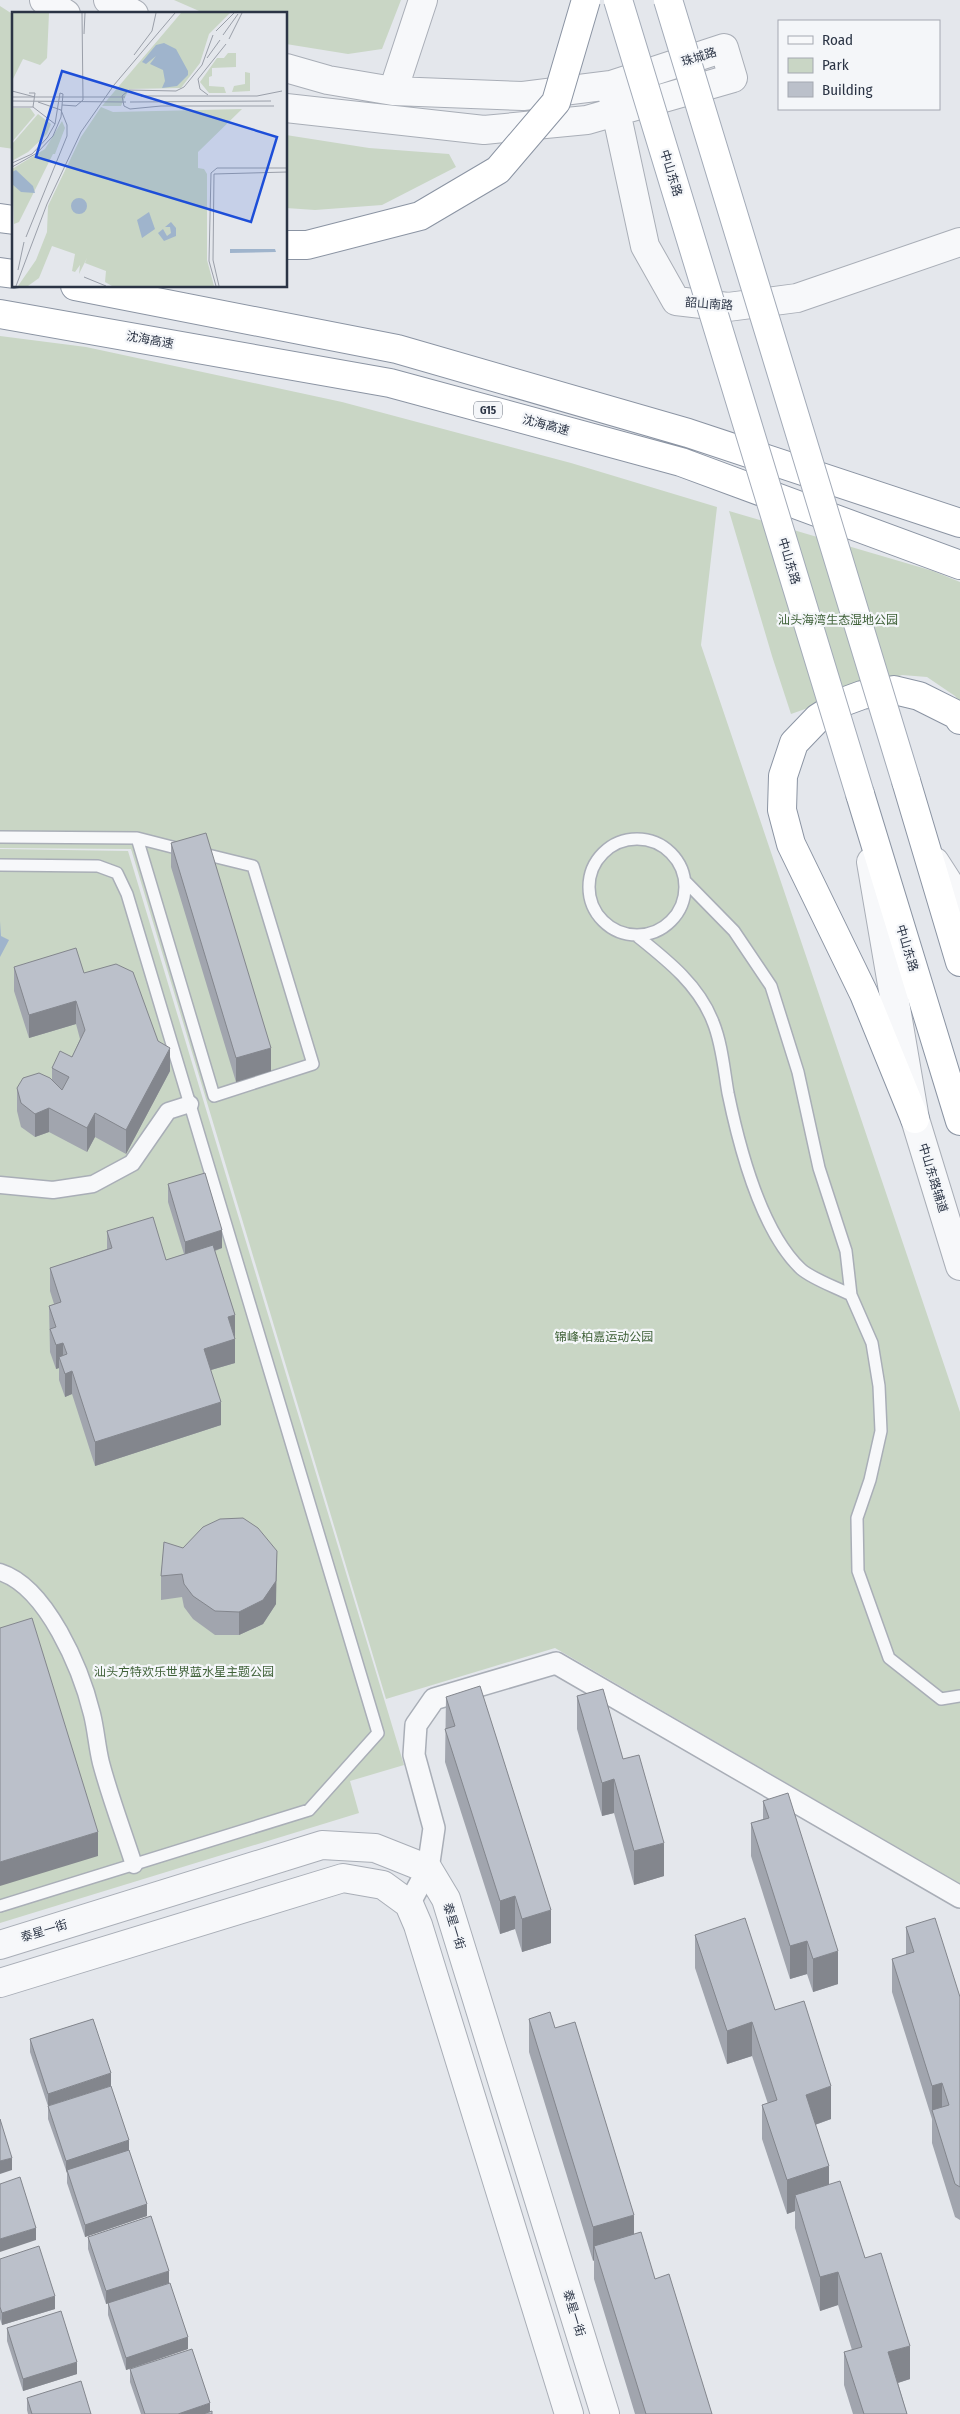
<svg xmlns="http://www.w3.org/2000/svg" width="960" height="2414" viewBox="0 0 960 2414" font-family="'Fira Sans Condensed','Noto Sans SC',sans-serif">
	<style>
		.green { fill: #c9d6c5 }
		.water { fill: #9fb4cc }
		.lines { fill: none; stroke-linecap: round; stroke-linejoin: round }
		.service-casing { stroke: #a9aeb7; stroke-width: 14 }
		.pedestrian-casing { stroke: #a9aeb7; stroke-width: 19 }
		.minor-casing { stroke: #a9aeb7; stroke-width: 24 }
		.tertiary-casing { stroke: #a9aeb7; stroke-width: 30 }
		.trunk-casing { stroke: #8b94a3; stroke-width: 30 }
		.motorway-casing { stroke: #8b94a3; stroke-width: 30 }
		.service { stroke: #f7f8fa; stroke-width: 11 }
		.pedestrian { stroke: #f7f8fa; stroke-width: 16 }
		.minor { stroke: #f7f8fa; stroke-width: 21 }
		.tertiary { stroke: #f7f8fa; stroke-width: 28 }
		.trunk { stroke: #fff; stroke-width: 28 }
		.motorway { stroke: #fff; stroke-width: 28 }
		.primary-bridge-casing { stroke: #a3abb8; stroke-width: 30; stroke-linecap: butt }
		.motorway-bridge-casing { stroke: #8b94a3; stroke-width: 30; stroke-linecap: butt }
		.primary-bridge { stroke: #fff; stroke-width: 28 }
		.motorway-bridge { stroke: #fff; stroke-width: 28 }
		.wall { fill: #a1a5ae }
		.shaded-wall { fill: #83868d }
		.building { fill: #bbc0ca; stroke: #83868d }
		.labels { text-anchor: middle; stroke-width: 4.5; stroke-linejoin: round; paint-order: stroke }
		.shield { fill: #f4f6f9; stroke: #676e7b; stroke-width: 1 }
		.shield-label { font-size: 11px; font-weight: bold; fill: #2b3445 }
		.street-label { font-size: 12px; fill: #2b3445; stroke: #f4f6f9 }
		.park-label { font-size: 12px; fill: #3f6138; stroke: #f4f6f9 }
		.inset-road { fill: none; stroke: #9a9fa9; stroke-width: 1 }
		.view { fill: #1d4ed8; fill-opacity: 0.15; stroke: #1d4ed8; stroke-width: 2.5 }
		.inset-edge { fill: none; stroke: #2b3445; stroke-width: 2.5 }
	</style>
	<rect width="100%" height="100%" fill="#e4e7ec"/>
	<path class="green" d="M174,0H401L382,49L348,54L286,44V14H206Z
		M0,6L14,15V149L0,147Z
		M286,135L369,148L449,154L456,167L382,205L315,210L286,208Z
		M0,336L86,347L342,402L571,463L717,507L701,645L960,1412V1884L555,1648L386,1699L131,849L0,848Z
		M729,511L933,571L960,582V702L955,696L927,677L902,675L791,714L772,656Z
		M0,849L128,851L404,1765L350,1781L359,1813L0,1923Z"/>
	<path class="water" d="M0,921L1,936L9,940L0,957Z"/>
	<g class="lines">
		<g class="service-casing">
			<path id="service" d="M0,837L137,838L184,850
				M137,838L214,1096L313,1064L253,866L200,853
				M589 887a48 48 0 1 1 96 0a48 48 0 1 1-96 0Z
				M0,865L98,866L117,873L127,894L378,1733L309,1810L0,1906
				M686,882L734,931L771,986L798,1072L819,1168L846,1251L851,1295L872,1343L879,1386L881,1431L870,1480L857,1518L858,1571L889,1658L941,1699L960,1696
				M637,936C667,960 699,985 713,1022C722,1044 724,1070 728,1093C739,1146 761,1231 801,1269C814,1280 836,1287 851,1295"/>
		</g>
		<g class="pedestrian-casing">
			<path id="pedestrian" d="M0,1185L53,1190L93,1184L132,1163L168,1111L190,1104
				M0,1572C47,1587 81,1669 92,1714C96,1730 97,1747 101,1763C110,1797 123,1831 134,1865"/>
		</g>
		<g class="minor-casing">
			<path id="minor" d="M409,1904L428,1869L434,1828L414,1755L416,1725L434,1699L556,1663L960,1897"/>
		</g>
		<g class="tertiary-casing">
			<path id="tertiary" d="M44,0L66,14
				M108,0L134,14
				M286,68L328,80L393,91L523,96L611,85L724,48L733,78L587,120L484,130L286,108
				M393,91L423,0
				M612,93L645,246L676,301L728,307L797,298L960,242
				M871,862L915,1119L960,1266
				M935,862L953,890L960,912
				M0,1945L322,1845L375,1848L428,1869L446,1899L605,2414
				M0,1983L343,1878L383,1885L409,1904L418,1925L569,2414"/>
		</g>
		<g class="trunk-casing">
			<path id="trunk" d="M906,781L960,962
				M860,794L960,1121"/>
		</g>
		<g class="motorway-casing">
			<path id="motorway" d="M0,218L14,220
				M0,272L14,274
				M75,286L397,349L688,433L960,523
				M0,314L390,383L681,462L960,565
				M915,1119L864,994L791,844L782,810L783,776L794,743L818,718L843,702L862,695L894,690L919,696L957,715L960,720"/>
		</g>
		<use href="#service" class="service"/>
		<use href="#pedestrian" class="pedestrian"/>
		<use href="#minor" class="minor"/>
		<use href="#tertiary" class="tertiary"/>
		<use href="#trunk" class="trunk"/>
		<use href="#motorway" class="motorway"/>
		<g class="primary-bridge-casing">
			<path id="primary-bridge" d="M618,0L860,794
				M668,0L906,781"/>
		</g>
		<g class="motorway-bridge-casing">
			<path id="motorway-bridge" d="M286,245H307L420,216L498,170L556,102L586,0"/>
		</g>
		<use href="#primary-bridge" class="primary-bridge"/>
		<use href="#motorway-bridge" class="motorway-bridge"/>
	</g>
	<path class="wall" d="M171,843L271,1071L236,1082L171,867Z
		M14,967L84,973L158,1041L170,1071L126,1154L95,1137L87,1152L49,1132L35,1137L21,1127L17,1111V1088L52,1080V1068L72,1057L80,1039L76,1024L29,1038L14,991Z
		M168,1184L222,1248L215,1251L235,1315V1363L211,1370L221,1425L95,1466L72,1394L65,1397L59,1380V1368L56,1369L50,1352L49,1306L54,1304L50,1291V1268L107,1249V1231L166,1260L184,1254L168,1202Z
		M164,1542L276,1604L263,1624L239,1635H215L193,1619L184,1607L182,1597L161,1600V1576Z
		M577,1696L623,1759L664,1876L634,1885L614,1813L602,1816L577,1729Z
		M446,1697L551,1943L522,1952L515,1929L500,1934L445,1762Z
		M763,1801L838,1984L813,1992L807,1974L790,1979L751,1856V1823L763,1819Z
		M906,1927L960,1997V2220L955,2217L932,2143V2119L892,1992V1959L906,1955Z
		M695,1935L775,2010L831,2119L815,2125L829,2184L865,2258L910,2379L898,2383L907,2414H853L844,2385V2352L852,2350L838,2305L820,2311L795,2228V2211L787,2214L762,2139V2105L768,2104L752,2056L727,2064L695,1968Z
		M93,2019L48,2106L30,2052V2039Z
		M529,2019L555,2028L634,2234L655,2279L712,2414H635L594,2279V2260L593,2261L529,2052Z
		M48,2106L129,2150L147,2216L85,2237L67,2183V2173L48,2119Z
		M88,2237L169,2283L188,2349L126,2370L108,2315V2303L106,2304L88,2249Z
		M0,2259L55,2309L2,2325L0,2319Z
		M7,2328L77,2374L23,2391L7,2341Z
		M130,2369L210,2412L212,2414H141L130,2382Z
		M27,2398L91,2414H28L27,2410Z"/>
	<path class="shaded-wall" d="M76,1001V1024L29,1038V1015Z
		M170,1048V1071L126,1154V1130Z
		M271,1048V1071L236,1082V1058Z
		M49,1108V1132L35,1137V1114Z
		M95,1113V1137L87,1152V1128Z
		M222,1230V1248L185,1260V1242Z
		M235,1315V1339L228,1317Z
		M235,1339V1363L204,1372V1349Z
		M63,1343V1366L59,1357V1368L56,1369V1345Z
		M72,1371V1394L65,1397V1374Z
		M221,1402V1425L95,1466V1442Z
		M277,1551L276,1604L263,1624L239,1635V1612Z
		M614,1779V1813L602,1816V1783Z
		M98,1832V1856L0,1886V1862Z
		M664,1843V1876L634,1885V1851Z
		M515,1896V1929L500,1934V1901Z
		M551,1910V1943L522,1952V1919Z
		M807,1941V1974L790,1979V1946Z
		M838,1951V1984L813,1992V1959Z
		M752,2022V2056L727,2064V2031Z
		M111,2073V2086L48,2106V2094Z
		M942,2083V2116L932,2110V2119V2086Z
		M831,2086V2119L806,2128V2095Z
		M129,2140V2152L67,2170L66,2173V2161Z
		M12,2158V2170L0,2174V2161Z
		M829,2166V2200L795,2195V2211L787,2214V2180Z
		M147,2204V2216L85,2237V2225Z
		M634,2215V2248L594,2246V2260L593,2261V2227Z
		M36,2228V2240L0,2252V2239Z
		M169,2271V2283L106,2304V2291Z
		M838,2272V2305L820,2311V2277Z
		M55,2296V2309L2,2325V2313Z
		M188,2337V2349L126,2370V2358Z
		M910,2346V2379L888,2386V2352Z
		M77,2362V2374L23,2391V2379Z
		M210,2403V2414H178Z"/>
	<path class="building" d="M206,833L271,1048L236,1058L171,843Z
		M76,948L84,973L116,964L133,972L158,1041L170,1048L126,1130L95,1113L87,1128L49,1108L35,1114L21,1103L17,1088L23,1078L39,1073L50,1078L62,1090L69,1077L52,1068L60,1051L72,1057L85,1030L76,1001L29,1015L14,967Z
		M205,1173L222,1230L185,1242L168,1184Z
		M153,1217L166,1260L213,1245L235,1315L228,1317L235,1339L204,1349L221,1402L95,1442L72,1371L65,1374L59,1357L67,1354L63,1343L56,1345L50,1329L56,1327L49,1306L61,1302L50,1268L112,1248L107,1231Z
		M243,1518L258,1528L277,1551L276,1581L263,1600L239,1612L215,1611L193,1596L184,1584L182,1574L161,1576L164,1542L183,1548L203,1527L220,1519Z
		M32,1618L98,1832L0,1862V1628Z
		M480,1686L551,1910L522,1919L515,1896L500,1901L445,1729L455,1726L446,1697Z
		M603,1689L623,1759L639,1755L664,1843L634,1851L614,1779L602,1783L577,1696Z
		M788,1793L838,1951L813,1959L807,1941L790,1946L751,1823L769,1818L763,1801Z
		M745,1918L775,2010L804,2001L831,2086L806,2095L829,2166L787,2180L762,2105L777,2100L752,2022L727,2031L695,1935Z
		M935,1918L960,1997V2187L955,2184L932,2110L949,2105L942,2083L932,2086L892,1959L914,1952L906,1927Z
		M550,2012L555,2028L575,2022L634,2215L593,2227L529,2019Z
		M93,2019L111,2073L48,2094L30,2039Z
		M111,2086L129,2140L66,2161L48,2106Z
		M0,2119L12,2158L0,2161Z
		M129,2150L147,2204L85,2225L67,2170Z
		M20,2177L36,2228L0,2239V2184Z
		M840,2181L865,2258L881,2253L910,2346L888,2352L907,2414H864L844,2352L862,2347L838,2272L820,2277L795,2195Z
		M151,2216L169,2271L106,2291L88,2237Z
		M641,2232L655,2279L669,2274L712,2414H646L594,2246Z
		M39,2246L55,2296L2,2313L0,2307V2259Z
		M170,2283L188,2337L126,2358L108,2303Z
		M61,2311L77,2362L23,2379L7,2328Z
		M192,2349L210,2403L178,2414H145L130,2369Z
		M81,2381L91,2414H32L27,2398Z
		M212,2411V2414H203Z"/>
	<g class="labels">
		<rect class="shield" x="474" y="401.5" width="28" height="17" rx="4"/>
		<g class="shield-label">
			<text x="488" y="414">G15</text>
		</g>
		<g class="street-label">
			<text transform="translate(699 57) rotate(-18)" y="4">珠城路</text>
			<text transform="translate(671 173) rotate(73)" y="4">中山东路</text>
			<text transform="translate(709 304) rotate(4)" y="4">韶山南路</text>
			<text transform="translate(150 340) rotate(10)" y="4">沈海高速</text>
			<text transform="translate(546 425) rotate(15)" y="4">沈海高速</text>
			<text transform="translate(789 561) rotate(73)" y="4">中山东路</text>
			<text transform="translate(907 948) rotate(73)" y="4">中山东路</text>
			<text transform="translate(933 1178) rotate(73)" y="4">中山东路辅道</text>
			<text transform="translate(454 1926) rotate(73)" y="4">泰星一街</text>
			<text transform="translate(44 1931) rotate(-17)" y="4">泰星一街</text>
			<text transform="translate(574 2313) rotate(73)" y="4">泰星一街</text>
		</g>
		<g class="park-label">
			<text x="838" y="624">汕头海湾生态湿地公园</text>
			<text x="604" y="1341">锦峰·柏嘉运动公园</text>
			<text x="184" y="1676">汕头方特欢乐世界蓝水星主题公园</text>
		</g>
	</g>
	<g transform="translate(12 12)">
		<rect width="275" height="275" fill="#e4e7ec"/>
		<path d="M0,1H37L35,46L28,53L11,47L0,69ZM169,1H218L197,22L188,51L169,76L117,77L109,94H90ZM216,41H224V55L200,56V64L197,65V74L212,75L214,81H197L188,70L205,46H212ZM233,60L238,61V79L220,80L222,74L233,72ZM89,95L101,100L230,97L186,140V156L192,157L195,162V248L202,274H100L93,270L94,259L73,251L75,246L67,262L68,253L63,260L60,259L63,242L40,234L27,266L16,274H6L24,248L35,220L36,194L69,125ZM0,96H18L23,103L0,130ZM26,102L39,112L35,122L16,140L0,149V132ZM50,109L53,116L43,142H41L7,210L2,212L0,157L33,137Z" fill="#c9d6c5"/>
		<path d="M152,31L164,37L176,59V63L165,74L150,76L153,69L151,58L138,52L144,44L134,52L130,50L144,33ZM4,158L21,174L23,181L9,180L0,172V160ZM59 194a8 8 0 1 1 16 0a8 8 0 1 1-16 0ZM137,200L143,217L130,226L125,208ZM159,210L164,216V224L152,229L146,221L151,217L155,224L159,221L158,215H153ZM218,237H263L264,240L218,241Z" fill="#9fb4cc"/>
		<path class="inset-road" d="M204,19L222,1M72,22L73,1M211,23L226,2M217,27L230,1M122,43L140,19L144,1M195,46L208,28M0,79L23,85M196,83L188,77L186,67L214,32M129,84H245L270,79M0,85H113M0,89L114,90M118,90L259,89M50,93L64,94L71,88L70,1M149,94H262M149,94L118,97L112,94L110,84L117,78L164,79L172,75L190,53L201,23M0,95H21L23,81H17M21,95L43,112M0,151L20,142L35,126L43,112L48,81L51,82L49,105L41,124L25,141L0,155M14,225L55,124V113L49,98L26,90M6,258L12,230M72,265L94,274M4,274L35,192L69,120L102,73L163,1M204,274L197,249L199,161L205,156H275M207,274L201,248L202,162L275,160"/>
		<path class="view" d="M50,59L265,125L239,210L24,145Z"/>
		<rect width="275" height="275" class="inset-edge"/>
	</g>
	<rect x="778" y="20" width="162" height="90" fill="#f4f6f9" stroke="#a4a8b1"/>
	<rect x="788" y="36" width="25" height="8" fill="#f7f8fa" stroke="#a4a8b1"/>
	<text x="822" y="45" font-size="15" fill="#2b3445">Road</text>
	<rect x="788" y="58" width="25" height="15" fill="#c9d6c5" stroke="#a4a8b1"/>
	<text x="822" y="70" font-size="15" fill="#2b3445">Park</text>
	<rect x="788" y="82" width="25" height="15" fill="#bbc0ca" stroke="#a4a8b1"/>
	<text x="822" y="95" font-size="15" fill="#2b3445">Building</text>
</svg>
